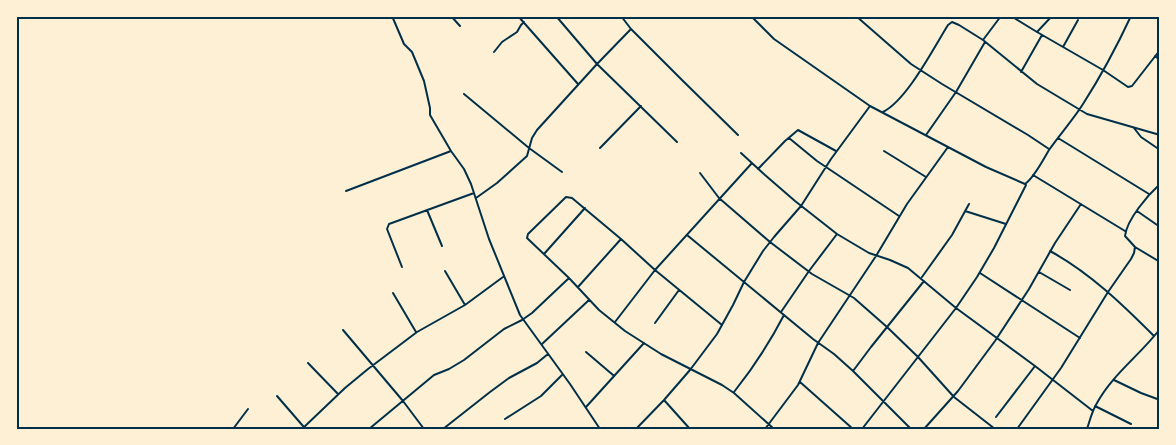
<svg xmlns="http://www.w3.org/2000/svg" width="1176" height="445" viewBox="0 0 1176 445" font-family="Signika,sans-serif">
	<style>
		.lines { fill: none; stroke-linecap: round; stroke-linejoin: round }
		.minor { stroke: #003049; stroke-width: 2 }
		.neatline { fill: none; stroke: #003049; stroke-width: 2 }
	</style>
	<rect width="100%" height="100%" fill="#fdf0d5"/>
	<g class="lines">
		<path class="minor" d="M392,16L404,44L412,52L424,81L430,108V115L451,151L464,169L471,184L489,239L520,315L570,384L600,429
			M451,16L460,26
			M518,16L578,84
			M556,16L597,64L677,142
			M621,16L631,29L682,80L738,135
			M751,16L774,39L870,106L986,167L1025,184C1034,178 1043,160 1049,150C1060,134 1073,120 1083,104C1101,76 1117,46 1131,16
			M856,16L911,64L942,84L1028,135L1049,149
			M1011,16L1037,32L1103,70L1128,87L1132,86L1160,50
			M1037,32L1052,16
			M983,40L1001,16
			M1063,47L1078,20
			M494,52L502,42L517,32L521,25L524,22
			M1155,56L1160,60
			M1021,72L1042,35
			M464,94L529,148L562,172
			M883,112C907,100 933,49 948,25L952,22L959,25L983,40L1037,84L1087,114L1160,135
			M1134,128L1141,137L1160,150
			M926,135L956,92L985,42
			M789,138L817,161L899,216
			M1058,138L1149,194
			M600,148L641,106
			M884,151L926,177
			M741,153L765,175L795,201L837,234L869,253L890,260L908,268L956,308L1035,366L1093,411
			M758,169L785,141L798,130L836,151
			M700,173L719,198L770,242L812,274L854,298L887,327L918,357L954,397L995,429
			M1033,175L1125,231
			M346,191L451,151
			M476,198L497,183L527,156L532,138L537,130L597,64L631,29
			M427,210L442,246
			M965,211L1006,224
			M1137,211L1160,227
			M687,235L813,339L834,354L853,371L911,429
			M1135,247L1160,262
			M1050,251C1090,273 1122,304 1154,336
			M544,254L585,208
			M402,267L387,229L389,224L474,193
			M445,271L465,305
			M1039,272L1070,290
			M980,273L1080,338
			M922,277L952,235L969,204
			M578,287L621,239
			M393,293L416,332
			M781,312L809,271L837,234
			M615,322L655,270L752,163
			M655,323L679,290
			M722,325L655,270L621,239L572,198L566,197L528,234L527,238L569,278L599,310L625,331L661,354L722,385L734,393L774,429
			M343,330L403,401L424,429
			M542,344L589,300
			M586,352L613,375
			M308,363L338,394
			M853,371L871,347L924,281
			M1114,380L1141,393L1160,400
			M800,382L853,429
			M734,392C753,368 770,342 784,315
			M277,396L303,426
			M664,400L690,429
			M1095,406L1131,424
			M586,407L644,343
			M996,417L1035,366
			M505,419L541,396L562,375
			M233,429L248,409
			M302,429L345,388L368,369L417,332L465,305L503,277
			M369,429L434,375L449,369L464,360L504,329L522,320L532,313L569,278
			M443,429L490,392L509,378L537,363L548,354
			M636,429L664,400L690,370L717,334L733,305L744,282L763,251L774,237L801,206L831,159L870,106
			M765,429L798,385L818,343L876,256L907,204L948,147
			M862,429L956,308L977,277L994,248L1026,185
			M924,429L958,391L995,341L1029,289L1055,243L1081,204
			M1017,429L1061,368L1108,292L1131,259L1134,253L1135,247L1125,236C1127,219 1148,195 1160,184
			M1087,429C1090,420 1092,411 1097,403C1113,374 1140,355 1160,329
			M1158,429L1160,425"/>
	</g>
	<rect width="1176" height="445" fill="none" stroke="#fdf0d5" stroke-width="35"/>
	<rect x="18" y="18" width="1140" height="410" class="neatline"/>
</svg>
